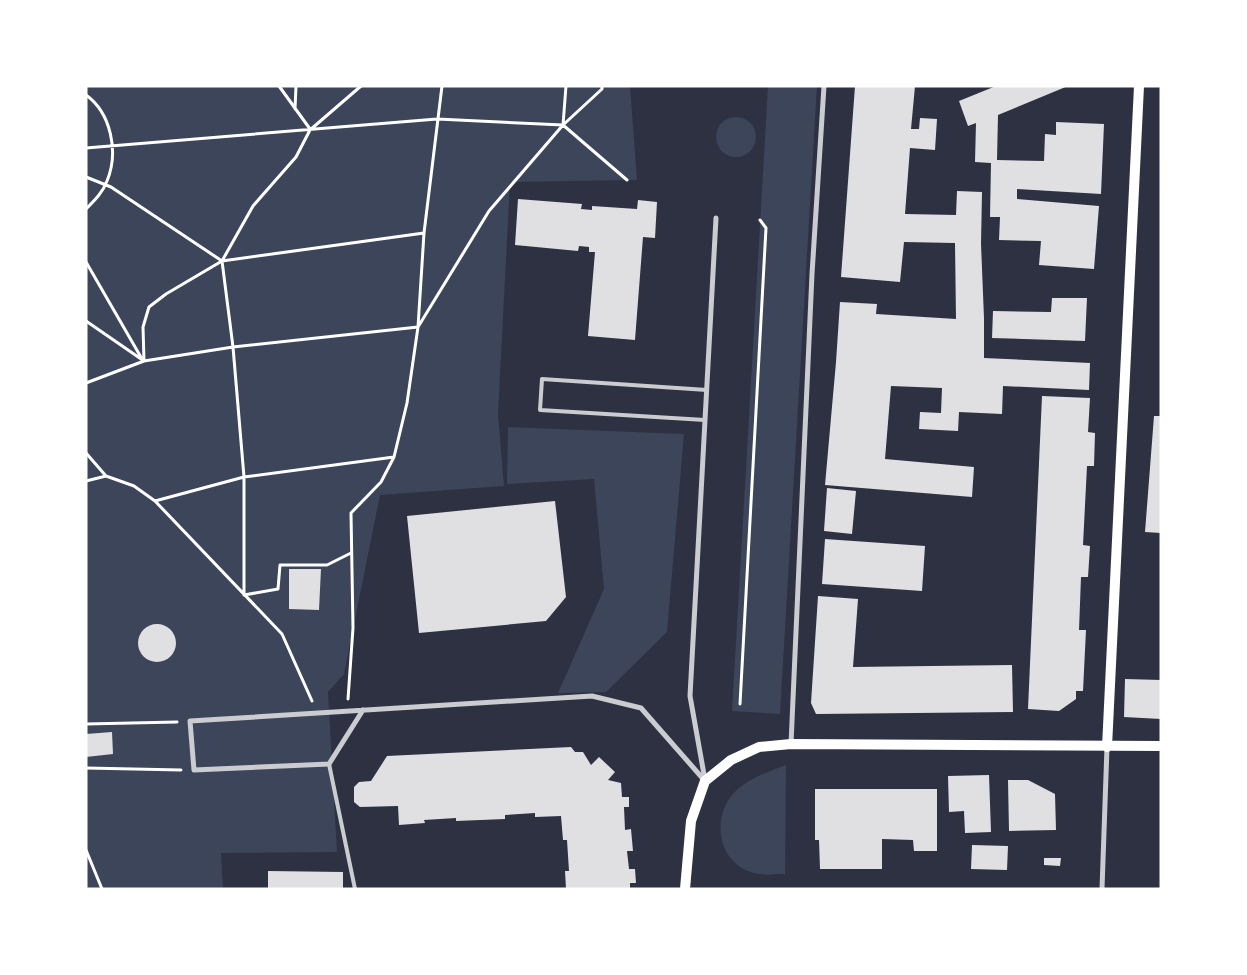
<svg xmlns="http://www.w3.org/2000/svg" width="1247" height="975" viewBox="0 0 1247 975" font-family="Rubik,sans-serif">
	<style>
		.green { fill: #3c4559 }
		.building { fill: #e0e0e3 }
		.lines { fill: none; stroke-linecap: round; stroke-linejoin: round }
		.path { stroke: #fff; stroke-width: 3 }
		.service { stroke: #caccd0; stroke-width: 4 }
		.minor { stroke: #caccd0; stroke-width: 5 }
		.secondary { stroke: #fff; stroke-width: 10 }
	</style>
	<rect width="100%" height="100%" fill="#2d3142"/>
	<path class="green" d="M86,86H630L637,180L510,182L498,414L504,486L380,495L344,674L328,692L337,852L221,853L223,889H86Z
		M768,86H817L780,714L732,711Z
		M716 137a20 20 0 1 1 40 0a20 20 0 1 1-40 0Z
		M508,427L684,434L667,632L606,692L558,693L604,589L594,479L507,484Z
		M786,765L785,874C774,874 764,876 754,873C719,864 711,821 732,795C745,780 767,772 786,765Z"/>
	<path class="building" d="M855,86H915L911,129H919L920,118L937,119L935,150L910,148L905,214L956,215L957,191L982,192L981,244L984,318V358L1090,363L1089,390L1003,386L1002,414L959,412L958,431L919,429L920,412L941,413L942,388L891,386L885,459L974,467L972,497L825,485L836,362L840,302L877,304L876,314L956,319L955,243L904,242L900,282L841,277Z
		M996,86H1068L998,115L997,160L1044,161L1045,134L1056,135V122L1104,124L1101,194L1017,189V199L1099,206L1094,269L1039,265L1041,241L999,240L1000,217H990L991,163L975,162L976,123L968,126L959,101Z
		M518,199L582,204L581,209L592,210V206L637,209L638,200L657,202L655,238L643,237L635,340L588,336L595,252H589V247L579,246L578,251L515,245Z
		M1052,298H1087L1085,341L992,338L993,311L1051,312Z
		M1042,396L1090,398L1088,432L1095,433L1094,466H1087L1083,545L1090,546L1088,577H1081L1079,630H1086L1083,691H1076V699L1059,711L1028,709Z
		M1154,416H1161V533L1145,532Z
		M827,488L856,491L852,534L824,531Z
		M555,501L566,597L546,621L419,633L407,516Z
		M825,539L925,546L922,591L822,584Z
		M289,569H321L319,610L289,609Z
		M818,596L858,599L853,667L1012,665L1013,712L816,714L811,703Z
		M138 643a19 19 0 1 1 38 0a19 19 0 1 1-38 0Z
		M1125,679L1161,680V719L1124,717Z
		M112,732L113,754L86,757V734Z
		M571,747L575,752H583L591,765L599,757L615,772L608,780L621,783L622,797H629V807H624L625,830L631,829L633,851H627L629,869H635L636,883H630V889H566L565,871H569L567,840H563L561,816L535,817V813L505,815V819L456,821V818L424,820L425,823L399,825L398,806L360,807L354,802V787L359,782L371,781L387,756Z
		M989,775L991,832L965,833L964,811L949,812L948,776Z
		M1008,780H1028L1055,794L1056,830L1009,831Z
		M815,789H937V851H914L913,840L882,839V869H820L819,840H815Z
		M972,845L1008,846L1007,870L971,869Z
		M1044,858H1061L1060,866L1044,865Z
		M268,871L343,872V889H268Z"/>
	<g class="lines">
		<path class="path" d="M279,86L310,129
			M86,95C111,113 119,152 107,181C103,192 95,200 86,209
			M295,109L296,86
			M563,125L602,89V86
			M86,148L437,119L563,125L627,180
			M86,177L111,187L222,261
			M86,262L142,359
			M86,321L144,361L233,347L418,327L489,211L563,125L566,86
			M86,383L144,361L143,327L149,307L166,294L222,261L424,233
			M86,453L106,476
			M86,481L106,476L134,486L155,501L282,634L312,701
			M155,501L244,477L394,457
			M351,553L327,565H280L278,589L244,595V477L233,347L222,261L253,206L296,157L310,130L361,86
			M348,699L353,628L351,513L381,482L394,457L407,403L418,327L424,233L442,86
			M740,704L766,228L760,220
			M86,724L177,722
			M86,768L181,770
			M86,850L102,889"/>
		<path class="service" d="M705,420L540,410L542,379L707,390
			M329,764L355,889"/>
		<path class="minor" d="M363,710L329,764L194,770L190,721L592,696L641,708L705,781
			M791,744L812,274L824,86
			M705,780L690,696L716,218
			M1102,889L1107,747"/>
		<path class="secondary" d="M1107,747L1139,86
			M685,889L691,821L705,781L731,760L759,747L791,744L1161,746"/>
	</g>
	<rect width="1247" height="975" fill="none" stroke="#ffffff" stroke-width="175"/>
</svg>
